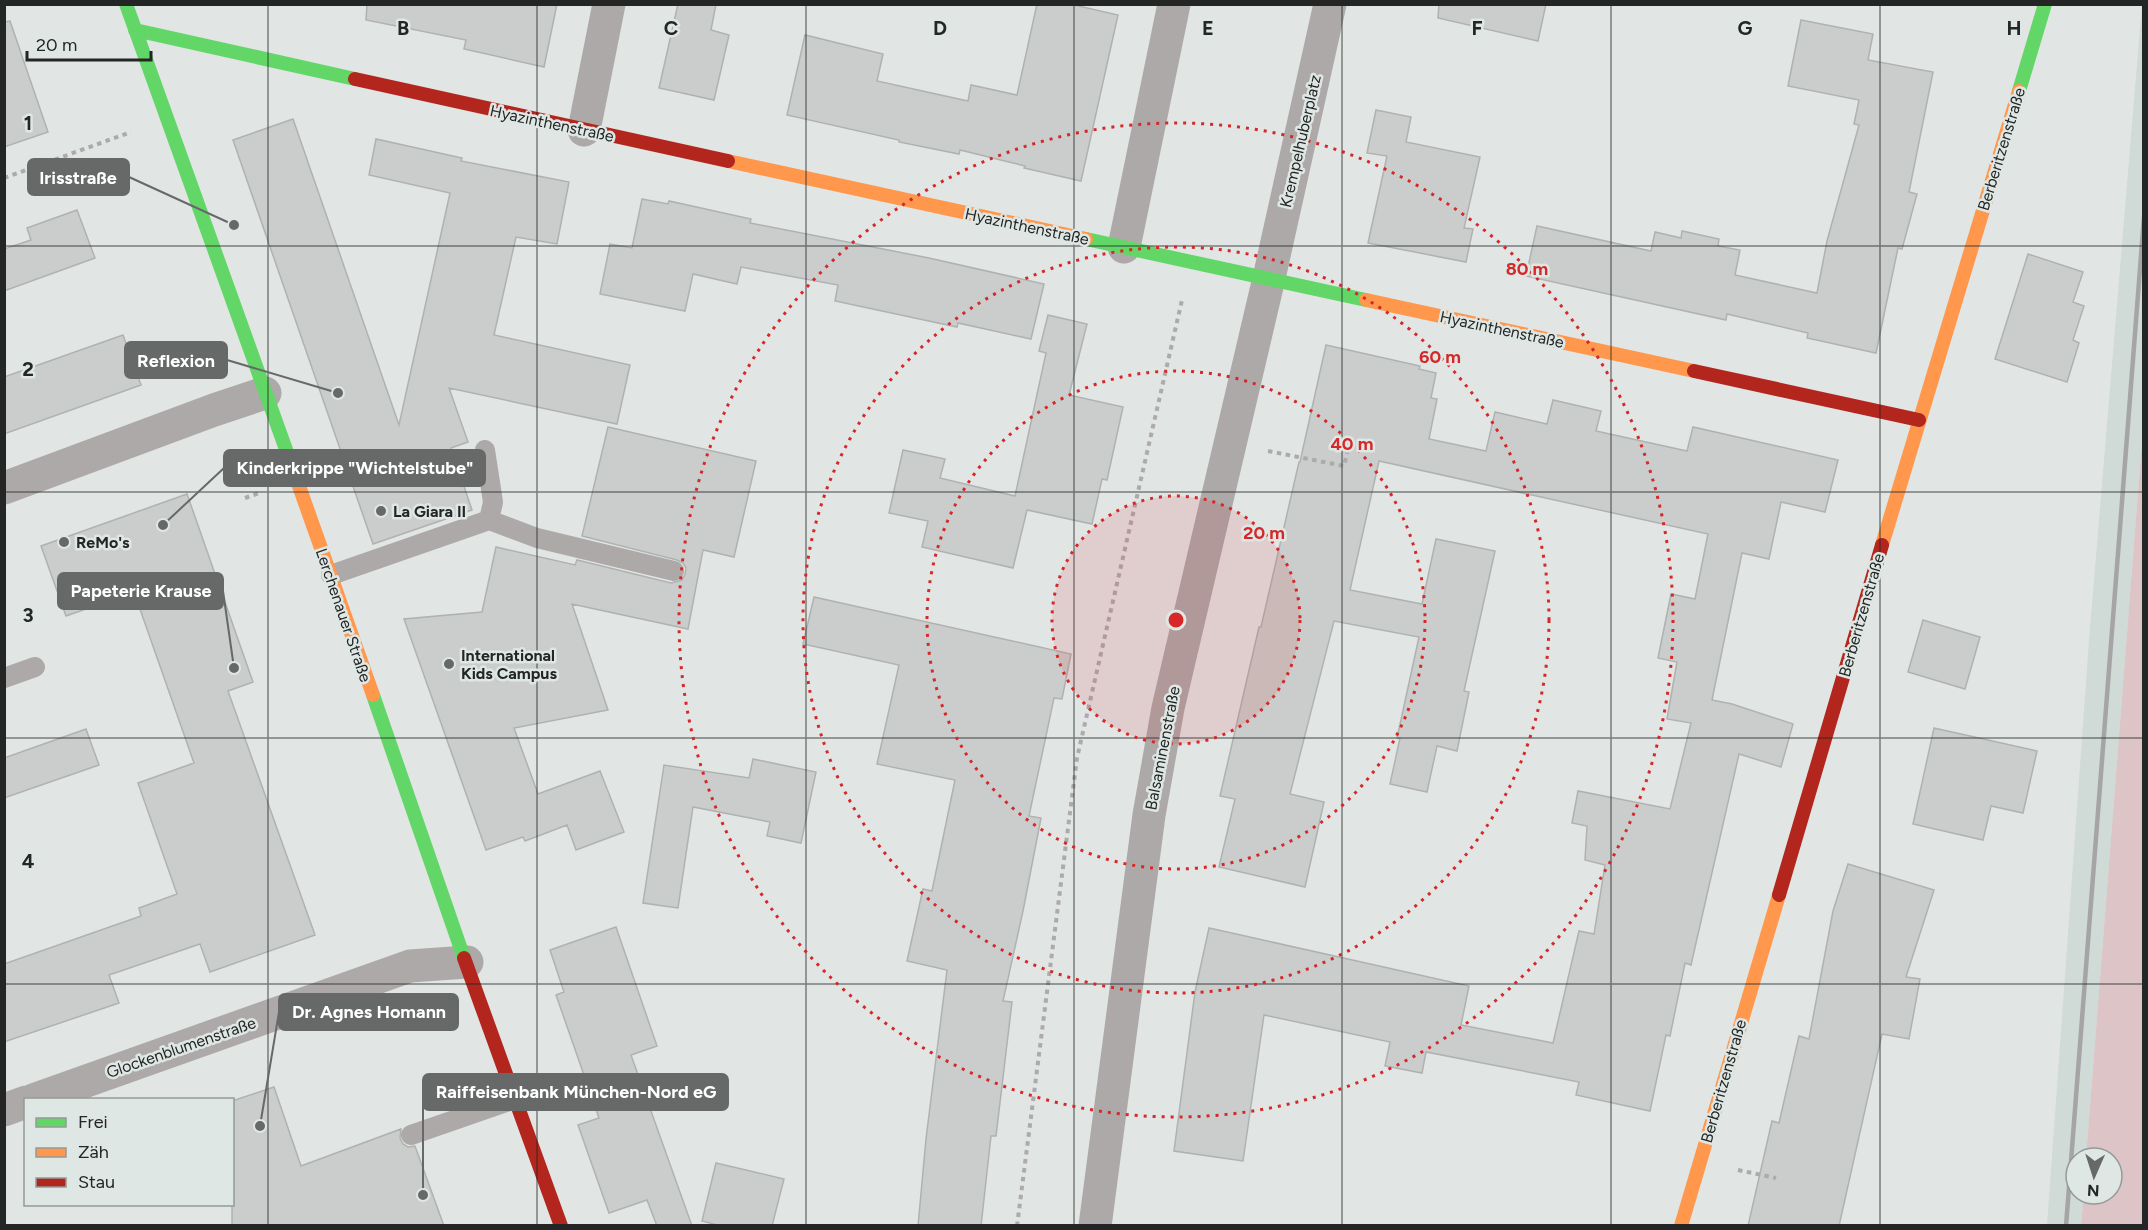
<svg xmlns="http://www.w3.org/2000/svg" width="2148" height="1230" viewBox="0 0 2148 1230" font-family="Figtree,sans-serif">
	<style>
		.built { fill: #d0dad7 }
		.forest { fill: #dcc4c7 }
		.building { fill: #cacdcc; stroke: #afb2b1; stroke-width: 1.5 }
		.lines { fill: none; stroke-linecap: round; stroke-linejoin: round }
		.path { stroke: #adaaab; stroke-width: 4; stroke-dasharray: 4.5 4.5; stroke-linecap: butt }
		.lane { stroke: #aea9a9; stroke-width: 20 }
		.street { stroke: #aea9a9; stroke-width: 33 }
		.fast { stroke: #63d668; stroke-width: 14 }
		.slow { stroke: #ff974d; stroke-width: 14 }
		.jam { stroke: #b3261e; stroke-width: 14 }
		.rail { stroke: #a6a5a5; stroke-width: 4.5 }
		.grid { fill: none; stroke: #232625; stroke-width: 1.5; stroke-opacity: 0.55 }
		.ring { fill: none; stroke: #d62828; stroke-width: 3; stroke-dasharray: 3 6 }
		.poi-dot { fill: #666968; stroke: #dfe7e5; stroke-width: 2 }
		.labels { text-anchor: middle; stroke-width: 5; stroke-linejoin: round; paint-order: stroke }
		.street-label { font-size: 16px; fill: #232625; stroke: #dfe7e5 }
		.poi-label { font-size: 16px; font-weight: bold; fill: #232625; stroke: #dfe7e5; text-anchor: start }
		.grid-label { font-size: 20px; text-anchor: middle; font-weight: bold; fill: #232625; stroke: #dfe7e5; stroke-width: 5; stroke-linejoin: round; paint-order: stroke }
		.centre { fill: #d62828; stroke: #dfe7e5; stroke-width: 3 }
		.ring-label { font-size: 18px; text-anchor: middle; font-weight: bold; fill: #d62828; stroke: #dfe7e5; stroke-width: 5; stroke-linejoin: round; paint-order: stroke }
		.leader { fill: none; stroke: #666968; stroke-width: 2 }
		.callout-dot { fill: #666968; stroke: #dfe7e5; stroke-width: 2 }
		.callout { fill: #666968; stroke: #666968; stroke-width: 2 }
		.callout-label { font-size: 18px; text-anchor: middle; font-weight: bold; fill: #fff }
	</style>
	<rect width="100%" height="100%" fill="#e1e5e4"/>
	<path class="built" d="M2142,5H2143V429L2086,1158H2076V1194H2084L2081,1225L2047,1226L2089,641Z"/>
	<path class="forest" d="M2143,429V1225H2081L2084,1194H2112V1158H2086Z"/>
	<path class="building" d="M367,4H557L544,67L464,49L466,40L366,20Z
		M678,4H716L711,30L729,35L714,100L659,88Z
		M1037,4H1070L1118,15L1081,181L1024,168L1025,166L960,150L959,154L899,142V140L787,115L805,35L883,54L877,81L968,101L971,85L1017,95Z
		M1439,4H1546L1538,41L1438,18Z
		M1801,20L1873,34L1868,60L1933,72L1909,192L1917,194L1902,249L1898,248L1876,353L1807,338L1808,333L1727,314L1726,320L1526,276L1537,226L1651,251L1655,232L1681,238L1682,231L1719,239L1718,246L1740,250L1735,275L1817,293L1827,241L1859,125L1854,124L1859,100L1788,86Z
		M10,21L48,132L4,147V22Z
		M1376,110L1411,117L1406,142L1480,157L1464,228L1473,229L1466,262L1368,243L1387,156L1367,153Z
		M293,119L399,425L450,193L369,175L376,139L462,158L461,161L569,182L557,244L516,237L494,335L630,365L617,424L449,388L468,442L451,448L472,510L373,544L233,140Z
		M642,199L668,204L669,201L751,219L750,223L929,258L1044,284L1031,339L958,323L957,327L835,301L838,285L741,267L737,284L693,274L685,311L600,294L610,244L632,248Z
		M77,210L95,258L4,291V249L31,240L27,228Z
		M2028,254L2083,272L2073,302L2084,306L2073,340L2079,343L2067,382L1995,359Z
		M1048,315L1087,324L1069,395L1123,407L1107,480L1102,479L1092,524L1027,510L1013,568L922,547L928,521L889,513L903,450L945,459L940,478L1015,496L1046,353L1039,351Z
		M123,335L141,385L4,434V377Z
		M1326,345L1420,366L1419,369L1436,373L1431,398L1437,399L1429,439L1486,451L1495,412L1547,424L1553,400L1601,411L1596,431L1687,451L1693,427L1838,460L1825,512L1781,502L1769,559L1742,553L1712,700L1732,704L1793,724L1781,767L1739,754L1691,965L1685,963L1670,1036L1666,1035L1650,1111L1576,1095L1579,1082L1426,1052L1422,1073L1385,1066L1390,1042L1264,1015L1243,1161L1174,1151L1195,992L1209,928L1469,986L1461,1025L1553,1043L1579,931L1594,934L1605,865L1585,860L1587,826L1572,823L1578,791L1670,809L1691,723L1667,719L1677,662L1658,658L1671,594L1695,599L1708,534L1379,461L1350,590L1422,604L1436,539L1495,551L1464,691L1469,692L1457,751L1437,746L1427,792L1390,784L1400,738H1397L1419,637L1334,621L1290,794L1324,802L1305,887L1219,867L1235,799L1220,796L1259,627H1261L1299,462H1300Z
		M608,427L756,461L734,557L703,550L688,629L572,604L608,710L514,728L538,794L600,771L624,832L576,850L567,825L525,841L523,837L486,850L404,619L482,612L496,547L575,565L577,560L671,583L682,580L685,574L686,568L683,563L677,560L582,536Z
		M187,494L253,682L228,691L315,935L210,972L200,944L109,975L119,1003L4,1042V964L141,916L139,908L177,894L138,783L194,763L134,592L66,616L41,546Z
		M814,597L1071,654L1062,699L1054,698L1029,816L1041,818L1023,911L1003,1001L1012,1002L996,1136H991L981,1226H918L926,1139L947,970L907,961L923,889L932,891L955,780L877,764L899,665L803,644Z
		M1923,620L1980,637L1965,689L1908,672Z
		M1934,728L2037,751L2023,813L1991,806L1983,840L1913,824Z
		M86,729L99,765L4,798V758Z
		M753,759L816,772L801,843L767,836L770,822L693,807L678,908L643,903L664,765L749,778Z
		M1848,864L1934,890L1906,977L1920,979L1909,1039L1882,1034L1839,1226H1748L1772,1121L1779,1123L1799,1036L1809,1039L1833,911Z
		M616,927L657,1046L631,1055L692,1226H657L647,1200L609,1213L578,1125L599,1118L556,995L564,992L550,950Z
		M274,1087L301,1166L401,1129L400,1138L403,1144L408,1147L415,1146L444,1226H232V1101Z
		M716,1163L784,1179L772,1226H721L702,1221Z"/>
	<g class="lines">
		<path class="path" d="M4,178L131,132
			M1268,451L1344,466L1350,440
			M245,498L262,492
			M1738,1170L1776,1178
			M1017,1226L1077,758L1182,300"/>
		<path class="lane" d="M489,520L537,538L674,571
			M331,575L489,520L493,502L485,450
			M4,678L35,667
			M411,1135L515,1099"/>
		<path class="street" d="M584,130L609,4
			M1124,247L1174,4
			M4,488L214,410L265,393
			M33,1100L410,966L467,962
			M4,1110L26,1102
			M1095,1226L1149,815L1168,708L1269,278L1330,4"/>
		<path class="fast" d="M126,4L293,469
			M135,30L355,79
			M2019,91L2045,4
			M1086,239L1366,300
			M373,695L464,958"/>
		<path class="slow" d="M728,161L1086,239
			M1366,300L1694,371
			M293,469L373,695
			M1882,545L2019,91
			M1681,1226L1779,895"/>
		<path class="jam" d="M355,79L728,161
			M1694,371L1919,420
			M1779,895L1882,545
			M464,958L561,1226"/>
		<path class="rail" d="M2066,1226L2144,217"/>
	</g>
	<path class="grid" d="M268,4V1226M537,4V1226M806,4V1226M1074,4V1226M1342,4V1226M1611,4V1226M1880,4V1226M4,246H2144M4,492H2144M4,738H2144M4,984H2144"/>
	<circle cx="1176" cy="620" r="124" fill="#d62828" fill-opacity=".12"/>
	<g class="ring">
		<circle cx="1176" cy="620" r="124"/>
		<circle cx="1176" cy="620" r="249"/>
		<circle cx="1176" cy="620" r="373"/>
		<circle cx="1176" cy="620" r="497"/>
	</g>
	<g class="poi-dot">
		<circle cx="381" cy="511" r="6"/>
		<circle cx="64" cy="542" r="6"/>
		<circle cx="449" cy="664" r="6"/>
	</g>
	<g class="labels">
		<g class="street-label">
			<text transform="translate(552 123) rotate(12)" y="6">Hyazinthenstraße</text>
			<text transform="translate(1300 141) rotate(-77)" y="6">Krempelhuberplatz</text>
			<text transform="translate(2001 149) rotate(-73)" y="6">Berberitzenstraße</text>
			<text transform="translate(1027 226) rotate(12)" y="6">Hyazinthenstraße</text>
			<text transform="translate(1502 329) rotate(12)" y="6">Hyazinthenstraße</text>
			<text transform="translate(344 615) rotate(71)" y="6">Lerchenauer Straße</text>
			<text transform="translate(1861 615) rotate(-74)" y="6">Berberitzenstraße</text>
			<text transform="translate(1162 748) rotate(-79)" y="6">Balsaminenstraße</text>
			<text transform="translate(181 1047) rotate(-19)" y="6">Glockenblumenstraße</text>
			<text transform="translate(1723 1081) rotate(-74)" y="6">Berberitzenstraße</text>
		</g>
		<g class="poi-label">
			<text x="393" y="517">La Giara II</text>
			<text x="76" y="548">ReMo's</text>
			<text x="461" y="661">International<tspan x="461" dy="18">Kids Campus</tspan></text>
		</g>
	</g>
	<g class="grid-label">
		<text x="403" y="35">B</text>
		<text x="671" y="35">C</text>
		<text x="940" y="35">D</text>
		<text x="1208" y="35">E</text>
		<text x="1477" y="35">F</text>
		<text x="1745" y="35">G</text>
		<text x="2014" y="35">H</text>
		<text x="28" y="130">1</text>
		<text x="28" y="376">2</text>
		<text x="28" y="622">3</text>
		<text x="28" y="868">4</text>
	</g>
	<circle cx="1176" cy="620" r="9" class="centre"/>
	<g class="ring-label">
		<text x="1527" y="275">80 m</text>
		<text x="1440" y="363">60 m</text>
		<text x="1352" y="450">40 m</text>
		<text x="1264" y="539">20 m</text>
	</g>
	<path class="leader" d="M234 225L129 177M338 393L227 360M163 525L224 468M234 668L223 591M260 1126L279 1012M423 1195L423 1092"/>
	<g class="callout-dot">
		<circle cx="234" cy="225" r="6"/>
		<circle cx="338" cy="393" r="6"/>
		<circle cx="163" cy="525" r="6"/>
		<circle cx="234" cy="668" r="6"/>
		<circle cx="260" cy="1126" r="6"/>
		<circle cx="423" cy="1195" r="6"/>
	</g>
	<g class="callout">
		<rect x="28" y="159" width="101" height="36" rx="6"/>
		<rect x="125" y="342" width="102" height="36" rx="6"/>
		<rect x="224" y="450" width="261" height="36" rx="6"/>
		<rect x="58" y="573" width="165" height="36" rx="6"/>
		<rect x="279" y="994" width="179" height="36" rx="6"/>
		<rect x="423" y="1074" width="305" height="36" rx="6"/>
	</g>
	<g class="callout-label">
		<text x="78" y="184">Irisstraße</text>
		<text x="176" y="367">Reflexion</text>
		<text x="355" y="474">Kinderkrippe "Wichtelstube"</text>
		<text x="141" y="597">Papeterie Krause</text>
		<text x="369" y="1018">Dr. Agnes Homann</text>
		<text x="576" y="1098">Raiffeisenbank München-Nord eG</text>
	</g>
	<rect width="2148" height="1230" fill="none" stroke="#232625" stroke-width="12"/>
	<rect x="24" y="1098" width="210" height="108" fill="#dfe7e5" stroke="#949a98" stroke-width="1.5"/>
	<rect x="36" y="1118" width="30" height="9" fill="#63d668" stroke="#949a98" stroke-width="1.5"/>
	<text x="78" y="1128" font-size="18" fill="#232625">Frei</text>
	<rect x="36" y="1148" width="30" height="9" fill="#ff974d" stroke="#949a98" stroke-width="1.5"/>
	<text x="78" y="1158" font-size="18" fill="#232625">Zäh</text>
	<rect x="36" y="1178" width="30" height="9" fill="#b3261e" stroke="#949a98" stroke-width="1.5"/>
	<text x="78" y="1188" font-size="18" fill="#232625">Stau</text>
	<g transform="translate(2094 1176) rotate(183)"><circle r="28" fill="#dfe7e5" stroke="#949a98" stroke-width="1.5"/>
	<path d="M0-4.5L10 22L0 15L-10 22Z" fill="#666968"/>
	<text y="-9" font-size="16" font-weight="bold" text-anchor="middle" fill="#232625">N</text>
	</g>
	<path d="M27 51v9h124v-9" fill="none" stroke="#232625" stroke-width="3"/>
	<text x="36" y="51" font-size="18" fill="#232625" stroke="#dfe7e5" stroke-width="4.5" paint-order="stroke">20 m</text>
</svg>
